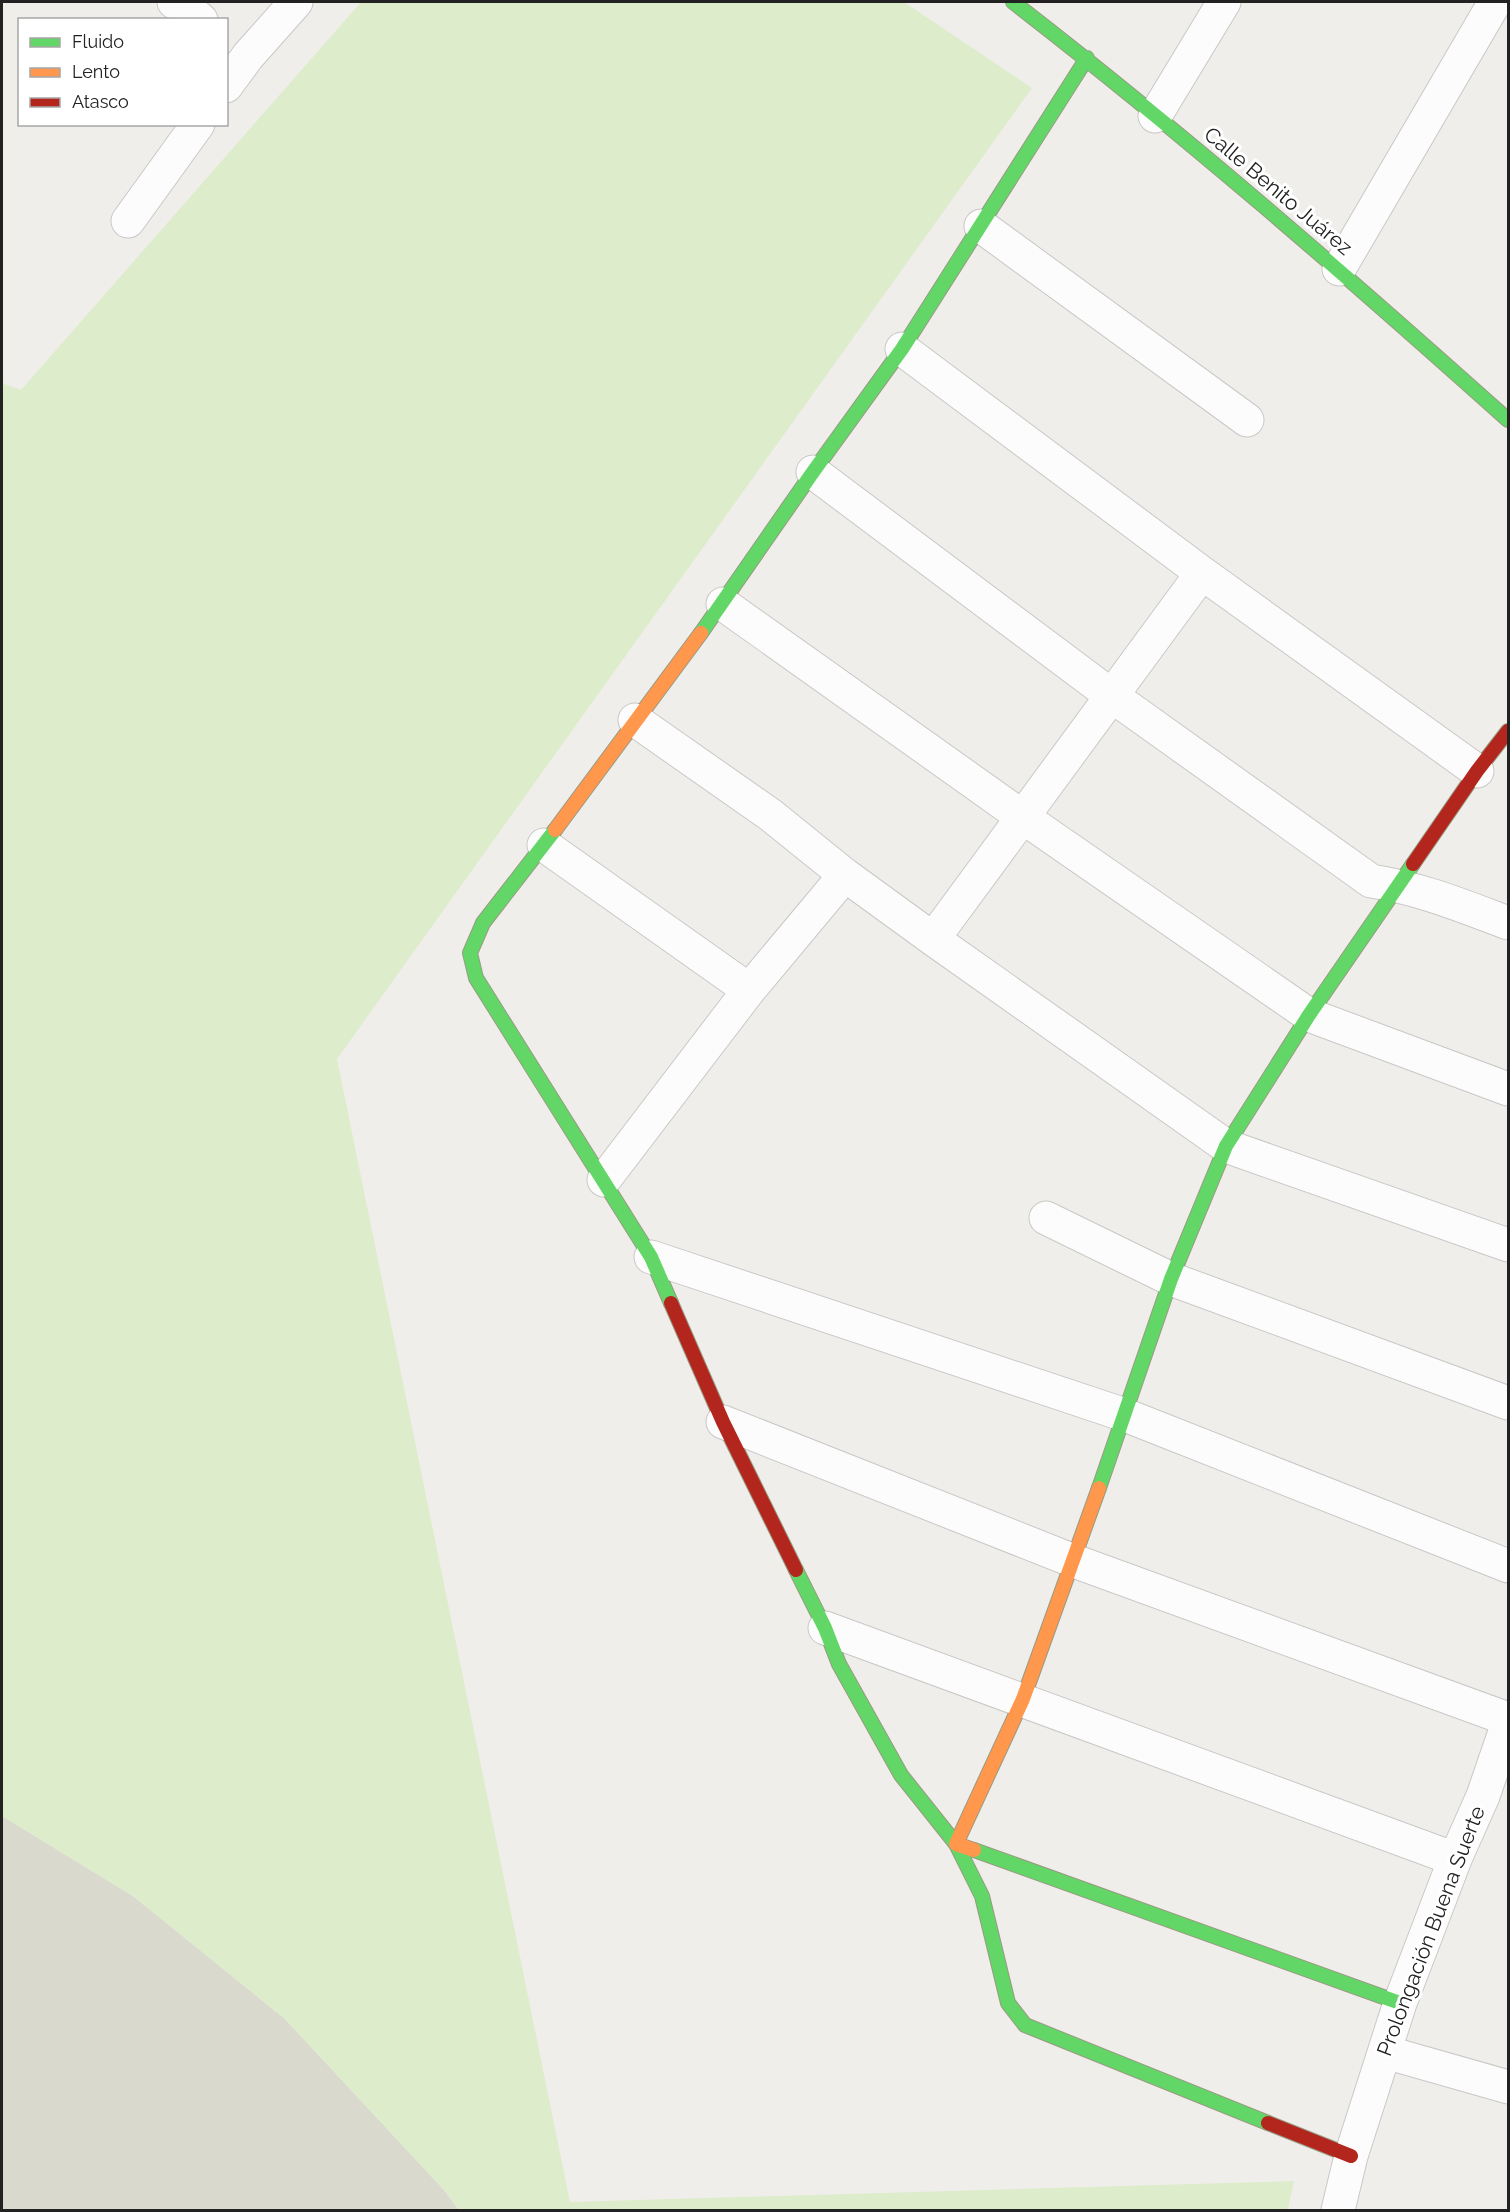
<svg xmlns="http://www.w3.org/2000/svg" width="1510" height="2212" viewBox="0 0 1510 2212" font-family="Raleway,sans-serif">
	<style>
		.construction { fill: #d9d9cd }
		.grass { fill: #ddeccb }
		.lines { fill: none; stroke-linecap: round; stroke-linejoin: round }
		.street-casing { stroke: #c9c8c7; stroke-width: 35 }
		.fast-casing { stroke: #999a82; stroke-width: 16 }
		.slow-casing { stroke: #999a82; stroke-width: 16 }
		.jam-casing { stroke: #999a82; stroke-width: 16 }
		.street { stroke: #fdfcfc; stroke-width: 33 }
		.fast { stroke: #63d668; stroke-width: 14 }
		.slow { stroke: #ff974d; stroke-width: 14 }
		.jam { stroke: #b3261e; stroke-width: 14 }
		.labels { text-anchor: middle; stroke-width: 6; stroke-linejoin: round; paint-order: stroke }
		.street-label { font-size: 21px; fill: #222; stroke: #fff }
	</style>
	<rect width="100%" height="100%" fill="#f0eeeb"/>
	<path class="construction" d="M2,1816L133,1896L285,2019L444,2190L459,2210H2Z"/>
	<path class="grass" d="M361,2H904L1032,88L337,1059L570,2202L1294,2181L1288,2210H459L444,2190L285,2019L133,1896L2,1816V383L21,390Z"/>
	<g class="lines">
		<g class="street-casing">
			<path id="street" d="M174,2L182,4L201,20
				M226,86L248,56L296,2
				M1155,116L1224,2
				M128,221L198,124
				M981,226L1247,420
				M1339,269L1495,2
				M902,349L1202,573L1477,771
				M813,472L1112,696L1371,881C1419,888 1463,906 1508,923
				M723,604L1024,818L1309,1015L1508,1089
				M635,720L772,816L845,875L933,939L1226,1146L1508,1245
				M544,845L749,990
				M933,939L1202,573
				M604,1180L749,990L845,875
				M1046,1218L1171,1279L1508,1403
				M651,1257L1125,1415L1508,1566
				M723,1422L1074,1561L1508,1719
				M825,1628L1455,1859
				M1385,2052L1508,2087
				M1338,2210L1351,2156L1400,2003L1455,1859L1483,1796L1508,1723"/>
		</g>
		<g class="fast-casing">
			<path id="fast" d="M1013,2C1184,134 1347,276 1508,420
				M701,633L813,472L902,349L1087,58
				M555,830L483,923L470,953L476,978L651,1257L671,1303
				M1099,1488L1171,1279L1226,1146L1309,1015L1413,864
				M796,1570L825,1628L839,1664L901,1775L956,1844L982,1896L1008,2003L1025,2025L1268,2123
				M974,1850L1400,2003"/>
		</g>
		<g class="slow-casing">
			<path id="slow" d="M555,830L701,633
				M974,1850L956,1844L1023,1699L1099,1488"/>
		</g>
		<g class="jam-casing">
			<path id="jam" d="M1413,864L1477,771L1508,731
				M671,1303L723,1422L796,1570
				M1268,2123L1351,2156"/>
		</g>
		<use href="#street" class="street"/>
		<use href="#fast" class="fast"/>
		<use href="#slow" class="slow"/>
		<use href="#jam" class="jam"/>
	</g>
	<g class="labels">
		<g class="street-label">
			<text transform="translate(1278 191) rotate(40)" y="7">Calle Benito Juárez</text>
			<text transform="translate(1431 1931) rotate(-69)" y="7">Prolongación Buena Suerte</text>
		</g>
	</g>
	<rect width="1510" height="2212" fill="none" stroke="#222222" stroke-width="6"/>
	<rect x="18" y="18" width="210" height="108" fill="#ffffff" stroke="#a7a7a7" stroke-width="1.5"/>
	<rect x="30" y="38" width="30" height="9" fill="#63d668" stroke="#a7a7a7" stroke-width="1.5"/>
	<text x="72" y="48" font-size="18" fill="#222222">Fluido</text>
	<rect x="30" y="68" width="30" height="9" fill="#ff974d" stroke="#a7a7a7" stroke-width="1.5"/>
	<text x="72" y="78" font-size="18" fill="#222222">Lento</text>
	<rect x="30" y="98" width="30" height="9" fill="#b3261e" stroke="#a7a7a7" stroke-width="1.5"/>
	<text x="72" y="108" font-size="18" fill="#222222">Atasco</text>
</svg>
